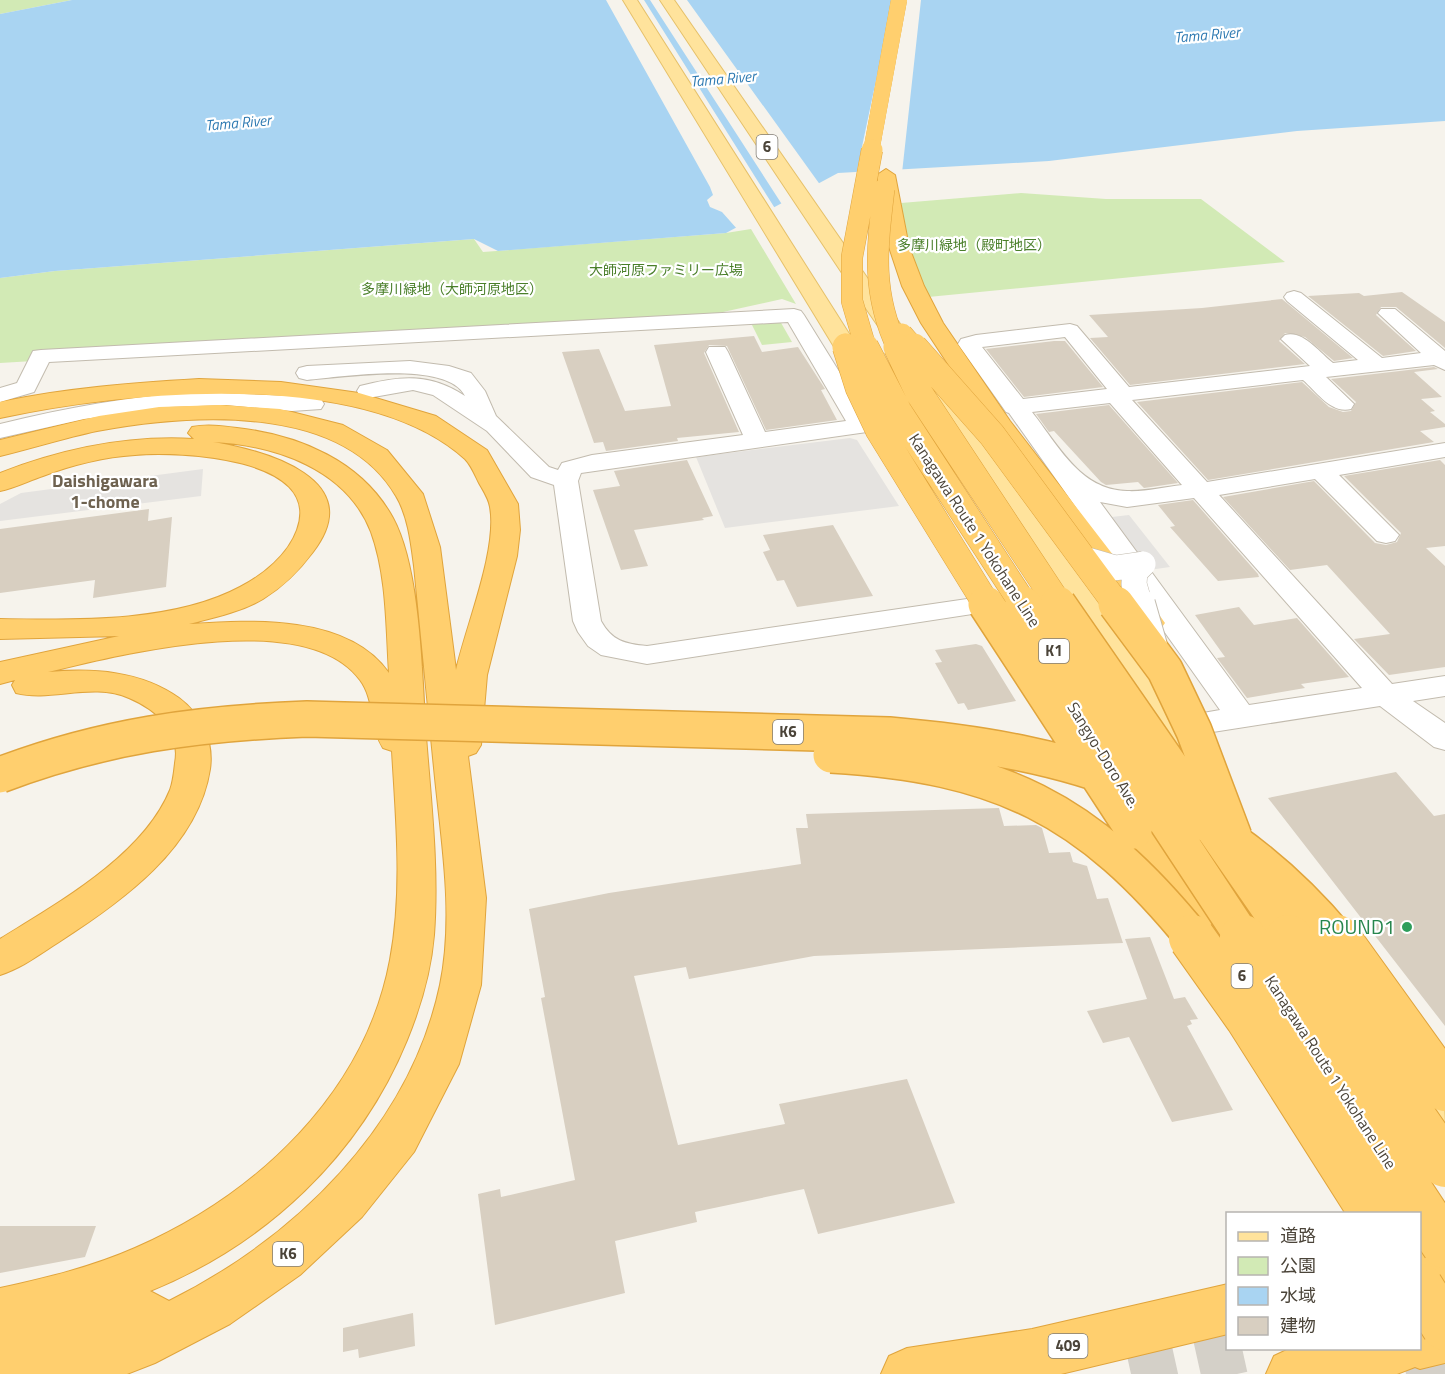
<svg xmlns="http://www.w3.org/2000/svg" width="1445" height="1374" viewBox="0 0 1445 1374" font-family="'Titillium Web','Noto Sans JP',sans-serif">
	<style>
		.green { fill: #d2eab5 }
		.parking { fill: #e5e3e0 }
		.water { fill: #a9d4f2 }
		.pier { fill: #f6f3ec }
		.building { fill: #d8cfc1 }
		.lines { fill: none; stroke-linecap: round; stroke-linejoin: round }
		.highway-tunnel { stroke: #d4d0c8; stroke-width: 46; stroke-dasharray: 46 22; stroke-linecap: butt }
		.minor-casing { stroke: #c2bbae; stroke-width: 2 }
		.major-casing { stroke: #e6c16a; stroke-width: 2 }
		.highway-casing { stroke: #e0a43c; stroke-width: 2 }
		.minor { fill: #fff; fill-rule: evenodd }
		.major { fill: #ffe39c; fill-rule: evenodd }
		.highway { fill: #ffcf6e; fill-rule: evenodd }
		.minor-bridge-far1-casing { stroke: #c2bbae; stroke-width: 26; stroke-linecap: butt }
		.minor-bridge-casing { stroke: #c2bbae; stroke-width: 34; stroke-linecap: butt }
		.highway-bridge-far4-casing { stroke: #e0a43c; stroke-width: 16; stroke-linecap: butt }
		.highway-bridge-far3-casing { stroke: #e0a43c; stroke-width: 22; stroke-linecap: butt }
		.highway-bridge-far2-casing { stroke: #e0a43c; stroke-width: 28; stroke-linecap: butt }
		.highway-bridge-far1-casing { stroke: #e0a43c; stroke-width: 38; stroke-linecap: butt }
		.highway-bridge-casing { stroke: #e0a43c; stroke-width: 48; stroke-linecap: butt }
		.minor-bridge-far1 { stroke: #fff; stroke-width: 25 }
		.minor-bridge { stroke: #fff; stroke-width: 32 }
		.highway-bridge-far4 { stroke: #ffcf6e; stroke-width: 16 }
		.highway-bridge-far3 { stroke: #ffcf6e; stroke-width: 21 }
		.highway-bridge-far2 { stroke: #ffcf6e; stroke-width: 27 }
		.highway-bridge-far1 { stroke: #ffcf6e; stroke-width: 35 }
		.highway-bridge { stroke: #ffcf6e; stroke-width: 46 }
		.leisure-dot { fill: #2e9e5b; stroke: #fff; stroke-width: 2 }
		.labels { text-anchor: middle; stroke-width: 4.5; stroke-linejoin: round; paint-order: stroke }
		.far-park-label { font-size: 14px; fill: #4a7f2a; stroke: #fff }
		.far-water-label { font-size: 15px; font-style: italic; fill: #2e7ab2; stroke: #fff }
		.shield { fill: #fff; stroke: #817c74; stroke-width: 1.5 }
		.shield-label { font-size: 15px; font-weight: bold; fill: #4b4439 }
		.street-label { font-size: 16px; fill: #4b4439; stroke: #fff }
		.neighbourhood-label { font-size: 18px; font-weight: bold; fill: #6e6250; stroke: #fff }
		.near-leisure-label { font-size: 20px; fill: #27864d; stroke: #fff; text-anchor: end }
	</style>
	<rect width="100%" height="100%" fill="#f6f3ec"/>
	<path class="green" d="M0,0H72L0,14Z
		M1021,193L1106,199H1201L1285,262L918,298L901,203Z
		M751,229L796,304L782,299L673,323L0,363V278L55,271L474,239L483,252L726,233Z
		M776,314L792,342L762,345L747,315Z"/>
	<path class="parking" d="M850,438L857,440L899,506L725,528L696,457Z
		M203,469L201,496L0,521V504L21,493Z
		M1129,515L1170,567L1142,571L1103,518Z"/>
	<path class="water" d="M72,0H1445V121L1297,131L1049,161L838,173L726,233L498,251L474,239L55,271L0,278V14Z"/>
	<path class="pier" d="M606,0H644L776,210L738,230L722,212L710,207L707,200L713,195L710,187Z
		M650,0H687L821,186L783,206Z
		M893,0H921L902,173L856,175Z"/>
	<path class="building" d="M1402,292L1445,322V348L1396,307H1381L1376,315L1416,351L1383,356L1308,296L1359,293L1364,296Z
		M1282,299L1353,358L1334,361L1305,337L1285,333L1279,341L1305,364L1130,385L1090,338L1108,337L1089,315L1202,308Z
		M754,336L762,352L798,347L825,389L821,390L837,420L766,430L727,346L709,345L704,353L739,432L677,438L678,441L606,451L603,442L594,443L562,352L599,349L625,411L671,406L654,345Z
		M1054,341H1065L1103,387L1024,397L986,349Z
		M1434,367L1438,369L1414,372L1442,397L1421,399L1435,411L1430,412L1445,424V427L1420,431L1434,442L1208,480L1137,402L1302,382L1329,407L1343,412L1351,411L1356,402L1331,379Z
		M1109,405L1178,483L1144,488L1138,482L1106,485L1101,482L1054,431L1049,432L1036,414Z
		M687,460L713,516L702,518L704,520L634,530L648,566L621,570L593,490L620,486L614,471Z
		M1440,460L1445,465V546L1426,548L1445,566V667L1389,675L1354,639L1390,634L1327,565L1290,570L1223,497L1314,481L1375,543L1386,545L1397,542L1401,533L1344,476Z
		M1193,500L1258,574L1259,577L1218,581L1170,527L1175,526L1158,505Z
		M149,509L148,521L172,517L166,587L93,598L95,580L0,593V529Z
		M833,525L873,596L797,607L784,580L777,581L763,552L770,550L763,535Z
		M1239,607L1254,625L1297,618L1349,677L1301,684L1305,688L1247,698L1217,658L1225,657L1195,615Z
		M976,644L982,646L1016,701L968,710L964,703L958,704L935,663L942,662L935,650Z
		M1396,772L1434,816L1445,814V1026L1268,798Z
		M999,808L1004,826L1036,825L1042,828L1049,853L1070,852L1073,862L1087,866L1097,899L1108,898L1123,943L814,956L689,979L686,967L634,976L678,1145L785,1124L779,1104L907,1079L955,1203L818,1234L804,1189L695,1212L697,1222L615,1241L625,1293L495,1325L478,1194L500,1189L501,1197L575,1180L541,998L545,997L529,909L609,893L801,864L796,828H808L806,814Z
		M1150,937L1174,999L1185,997L1198,1019L1190,1020L1192,1024L1187,1026L1233,1110L1172,1122L1129,1037L1103,1043L1087,1011L1147,999L1125,939Z
		M0,1226H96L85,1257L0,1273Z
		M413,1313L415,1346L359,1358L358,1349L343,1352V1328Z"/>
	<g class="lines">
		<path class="highway-tunnel" d="M1131,1374L1248,1348
			M1406,1374L1445,1365"/>
		<g class="minor-casing">
			<path id="minor" d="M1294,291L1301,293L1382,358L1421,353L1378,313L1381,309H1395L1445,351V370L1434,365L1326,377L1354,404L1351,409C1331,414 1317,392 1303,380L1132,400L1207,482L1445,443V457L1339,475L1399,535L1395,541L1386,543L1377,541L1315,479L1219,495L1392,684L1445,676V696L1413,701L1445,723V750L1434,747L1380,706L1168,739L1157,735L1152,728L1157,721L1220,710L1009,413L1006,412L958,344L961,339L976,335L1070,324L1077,326L1129,387L1310,366L1281,339L1285,335C1303,330 1319,352 1333,363L1358,360L1287,301L1284,297L1287,293ZM1065,337L1107,389L1023,399L982,347ZM1110,403L1182,485C1164,487 1145,492 1127,491C1080,490 1058,445 1032,412ZM1194,498L1362,688L1249,705L1100,502L1127,507Z
				M794,309L801,311L804,315L866,415L886,404L945,396L953,398L956,403L953,408L945,410L893,417L875,430L867,432L581,473L578,481L601,621C612,641 625,644 647,646L1008,593L1018,595L1022,601L1018,607L647,664L601,655L588,646L578,632L573,621L554,485L531,477L487,431L433,395L413,390L368,398L360,396L357,391L360,386C399,376 429,372 465,396C447,360 342,377 307,380L299,378L296,373L299,368L307,366L410,361L449,366L471,373L485,391L496,416L549,467L558,470L562,463L592,455L743,435L706,352L709,347H725L728,352L765,432L846,421L788,322L49,362L34,392L0,402V388L17,383L33,351L41,350Z
				M197,392L313,397L321,399L324,404L321,409L292,411L226,405L169,407L84,419L0,438V424C65,408 130,396 197,392Z"/>
		</g>
		<g class="major-casing">
			<path id="major" d="M623,0H637L874,373L871,378L862,380L853,378L850,373Z
				M660,0H674L875,289L1209,753L1215,762L1209,771L1197,774L1185,771L856,294Z
				M1413,1053C1445,1068 1445,1102 1445,1138L1429,1132L1391,1072L1398,1059Z"/>
		</g>
		<g class="highway-casing">
			<path id="highway" d="M886,169L895,175L909,247L924,286L943,323L1010,421L1160,616L1165,623L1160,630L1149,633L1138,630L992,431L921,323L902,286L889,247L877,175Z
				M199,379L281,382L359,393L436,416L487,450L518,504L520,530L517,556L487,675L481,745L476,753L468,756L486,898L481,985L459,1064L414,1152L362,1217L300,1275L230,1324L155,1363L127,1374H0V1288C46,1278 92,1267 135,1248C256,1195 365,1094 390,960C403,891 396,820 392,751L383,748C370,728 375,700 360,680C306,607 123,654 48,672C94,668 141,671 179,698C202,715 214,742 210,769C198,848 121,902 59,942C40,954 22,968 0,975V939C58,903 143,856 170,790C173,782 174,772 175,763C181,731 157,710 129,698C92,682 52,702 16,693L12,685L15,680L0,684V662L119,636L0,639V619C75,620 173,623 240,587C263,575 288,555 297,530C324,457 178,451 135,455C104,457 72,465 43,476C28,481 15,488 0,491V473C62,449 127,435 194,439L188,433L192,427C207,424 222,426 237,428C299,435 362,461 393,518C421,570 422,676 426,736C431,802 439,869 434,935C431,971 421,1006 407,1040C360,1155 266,1244 150,1291L169,1301C295,1238 410,1127 440,985C454,917 442,846 435,778C428,707 421,637 414,566C411,543 408,516 396,496C341,402 189,414 97,431C64,438 33,448 0,456V440L99,416L159,407L220,405L280,409L343,425L387,450L423,494L440,547L456,670C466,626 498,549 490,507C489,499 483,490 479,483C475,475 471,465 465,459C363,367 125,391 0,418V402C66,388 132,383 199,379ZM213,442C275,445 347,469 371,532C387,576 386,627 389,673C348,614 251,620 189,624C213,618 241,612 263,599C284,586 298,572 313,552C369,479 266,451 213,442Z
				M1134,817L1147,821L1212,914L1218,925L1212,936L1198,941L1184,936L1121,841L1115,831L1121,821Z
				M1445,1234V1282L1420,1288V1240Z
				M1228,1284V1334L1061,1374H881L889,1356L907,1348L1032,1329Z
				M1445,1311V1363L1420,1369L1415,1367L1397,1374H1266L1274,1356L1291,1348H1420V1318Z"/>
		</g>
		<use href="#minor" class="minor"/>
		<use href="#major" class="major"/>
		<use href="#highway" class="highway"/>
		<g class="minor-bridge-far1-casing">
			<path id="minor-bridge-far1" d="M1084,559L1115,568L1143,564
				M1140,605L1134,584L1135,572L1143,564"/>
		</g>
		<g class="minor-bridge-casing">
			<path id="minor-bridge" d="M1139,604L1151,646"/>
		</g>
		<g class="highway-bridge-far4-casing">
			<path id="highway-bridge-far4" d="M871,152L899,0"/>
		</g>
		<g class="highway-bridge-far3-casing">
			<path id="highway-bridge-far3" d="M884,189C877,248 871,293 898,349
				M902,334L915,349
				M845,344L846,349
				M866,349L852,301V257L872,150"/>
		</g>
		<g class="highway-bridge-far2-casing">
			<path id="highway-bridge-far2" d="M846,347L859,388L879,430L987,605
				M865,347L898,411L1024,605
				M897,347L919,393L1059,605
				M914,347L992,435L1117,605"/>
		</g>
		<g class="highway-bridge-far1-casing">
			<path id="highway-bridge-far1" d="M986,604L1134,831
				M1023,604L1244,939
				M1058,604L1290,939
				M1116,604L1165,670L1194,731L1234,837
				M831,755C999,765 1088,808 1194,939
				M0,775C102,736 198,723 307,719L889,735C1074,751 1215,792 1338,939"/>
		</g>
		<g class="highway-bridge-casing">
			<path id="highway-bridge" d="M1192,938L1248,1017L1373,1214
				M1243,938L1445,1245
				M1289,938L1445,1164
				M1337,938L1445,1088
				M1420,1287L1445,1327"/>
		</g>
		<use href="#minor-bridge-far1" class="minor-bridge-far1"/>
		<use href="#minor-bridge" class="minor-bridge"/>
		<use href="#highway-bridge-far4" class="highway-bridge-far4"/>
		<use href="#highway-bridge-far3" class="highway-bridge-far3"/>
		<use href="#highway-bridge-far2" class="highway-bridge-far2"/>
		<use href="#highway-bridge-far1" class="highway-bridge-far1"/>
		<use href="#highway-bridge" class="highway-bridge"/>
	</g>
	<circle class="leisure-dot" cx="1407" cy="927" r="6"/>
	<g class="labels">
		<g class="far-park-label">
			<text x="974" y="250">多摩川緑地（殿町地区）</text>
			<text x="666" y="275">大師河原ファミリー広場</text>
			<text x="452" y="294">多摩川緑地（大師河原地区）</text>
		</g>
		<g class="far-water-label">
			<text transform="translate(1207 35) rotate(-5)" y="5">Tama River</text>
			<text transform="translate(723 79) rotate(-5)" y="5">Tama River</text>
			<text transform="translate(238 123) rotate(-5)" y="5">Tama River</text>
		</g>
		<g class="shield">
			<rect x="756.5" y="135" width="21" height="24" rx="4.5"/>
			<rect x="1039" y="639" width="30" height="24" rx="4.5"/>
			<rect x="773" y="720" width="30" height="24" rx="4.5"/>
			<rect x="1231.5" y="964" width="21" height="24" rx="4.5"/>
			<rect x="273" y="1242" width="30" height="24" rx="4.5"/>
			<rect x="1048.5" y="1334" width="39" height="24" rx="4.5"/>
		</g>
		<g class="shield-label">
			<text x="767" y="152">6</text>
			<text x="1054" y="656">K1</text>
			<text x="788" y="737">K6</text>
			<text x="1242" y="981">6</text>
			<text x="288" y="1259">K6</text>
			<text x="1068" y="1351">409</text>
		</g>
		<g class="street-label">
			<text transform="translate(975 530) rotate(57)" y="6">Kanagawa Route 1 Yokohane Line</text>
			<text transform="translate(1104 755) rotate(58)" y="6">Sangyo-Doro Ave.</text>
			<text transform="translate(1331 1072) rotate(57)" y="6">Kanagawa Route 1 Yokohane Line</text>
		</g>
		<g class="neighbourhood-label">
			<text x="105" y="487">Daishigawara<tspan x="105" dy="21">1-chome</tspan></text>
		</g>
		<g class="near-leisure-label">
			<text x="1395" y="934">ROUND1</text>
		</g>
	</g>
	<rect x="1226" y="1212" width="195" height="138" fill="#ffffff" stroke="#b7b4b0" stroke-width="1.5"/>
	<rect x="1238" y="1232" width="30" height="9" fill="#ffe39c" stroke="#b7b4b0" stroke-width="1.5"/>
	<text x="1280" y="1242" font-size="18" fill="#4b4439">道路</text>
	<rect x="1238" y="1257" width="30" height="18" fill="#d2eab5" stroke="#b7b4b0" stroke-width="1.5"/>
	<text x="1280" y="1272" font-size="18" fill="#4b4439">公園</text>
	<rect x="1238" y="1287" width="30" height="18" fill="#a9d4f2" stroke="#b7b4b0" stroke-width="1.5"/>
	<text x="1280" y="1302" font-size="18" fill="#4b4439">水域</text>
	<rect x="1238" y="1317" width="30" height="18" fill="#d8cfc1" stroke="#b7b4b0" stroke-width="1.5"/>
	<text x="1280" y="1332" font-size="18" fill="#4b4439">建物</text>
</svg>
